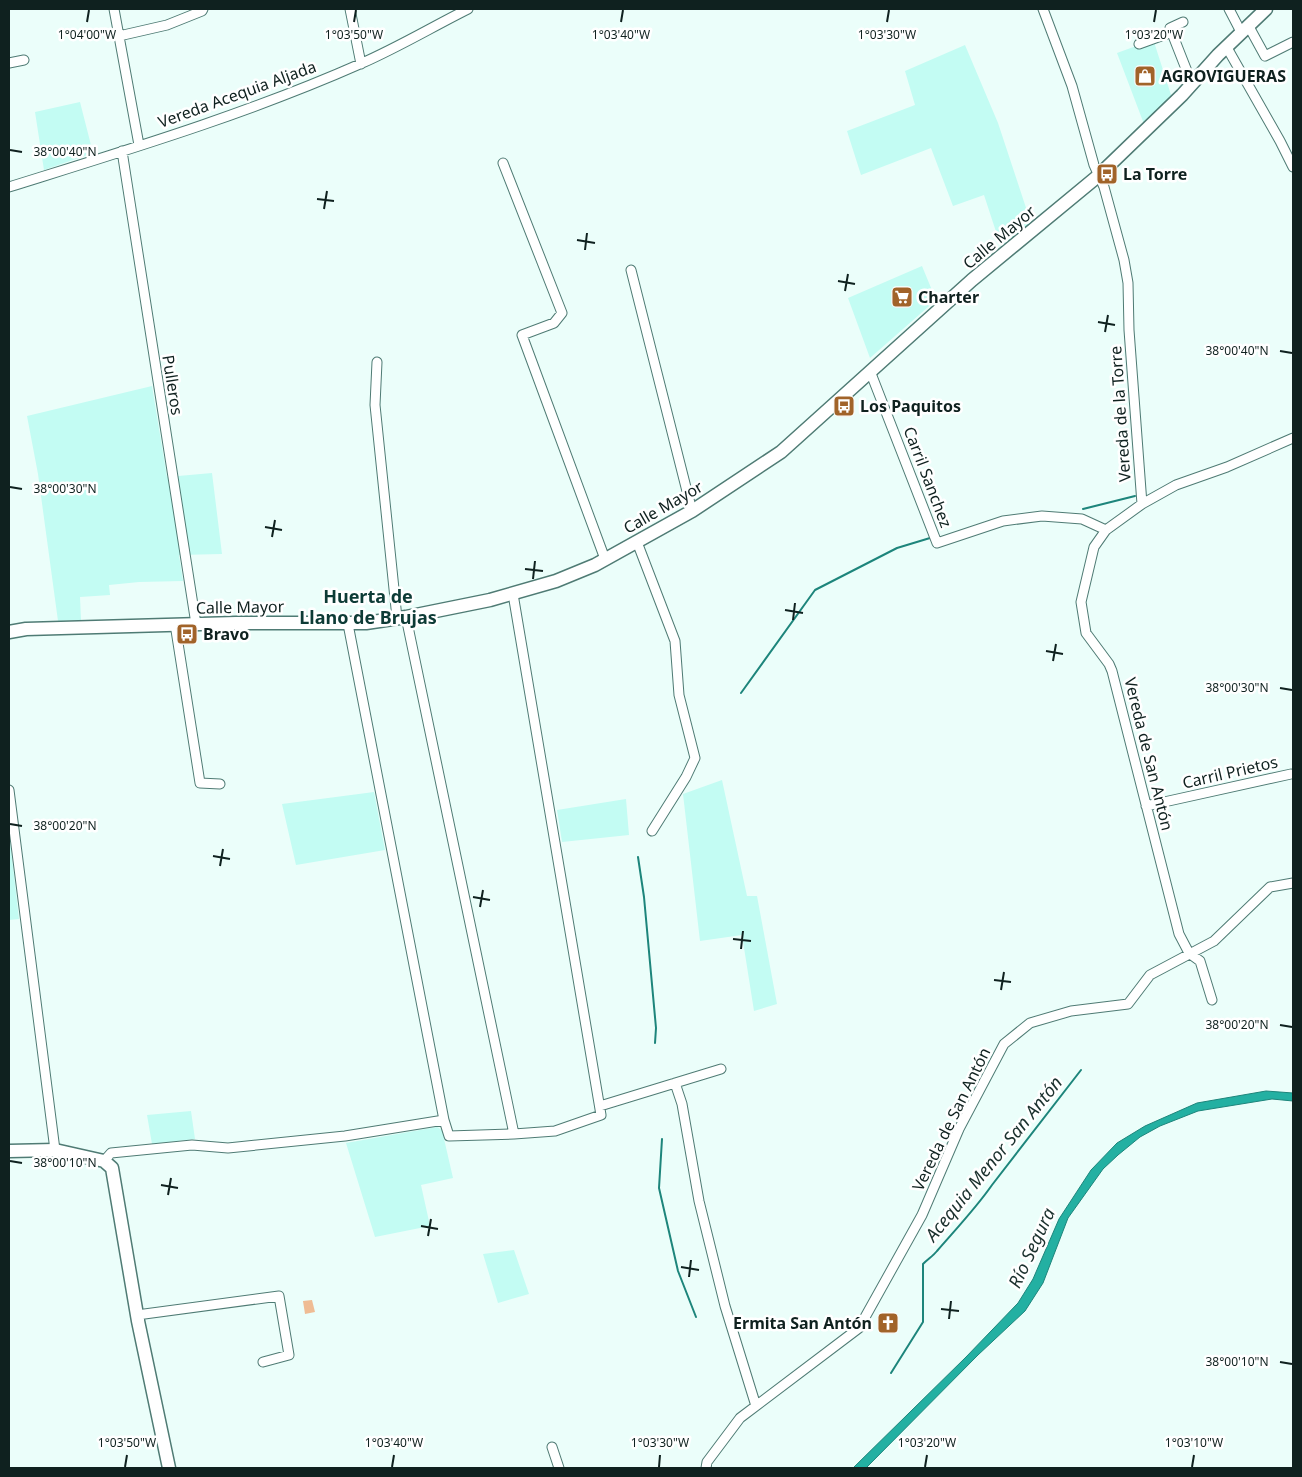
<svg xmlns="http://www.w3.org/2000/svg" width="1302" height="1477" viewBox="0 0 1302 1477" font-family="'Noto Sans',sans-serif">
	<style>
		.built { fill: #c3fcf3 }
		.green { fill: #efbc94 }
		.water { fill: #23b0a2; stroke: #1d857b }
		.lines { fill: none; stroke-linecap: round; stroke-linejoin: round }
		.stream { stroke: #1d857b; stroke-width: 2 }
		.minor-casing { stroke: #4f7b74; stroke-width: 11 }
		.secondary-casing { stroke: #4f7b74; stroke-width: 15 }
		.minor { stroke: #fff; stroke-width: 9 }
		.secondary { stroke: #fff; stroke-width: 12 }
		.ticks { fill: none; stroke: #0f211f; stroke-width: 2 }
		.labels { text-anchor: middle; stroke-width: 5; stroke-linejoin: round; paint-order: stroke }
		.poi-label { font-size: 16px; font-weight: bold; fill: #0f211f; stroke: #fff; text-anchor: start }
		.street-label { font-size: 16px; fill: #0f211f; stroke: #fff }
		.neighbourhood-label { font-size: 18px; font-weight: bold; fill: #0d3b36; stroke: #fff }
		.water-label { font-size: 18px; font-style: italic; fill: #1b312e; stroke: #fff }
		.ticks-label { font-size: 12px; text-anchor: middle; fill: #0f211f; stroke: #fff; stroke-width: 5; stroke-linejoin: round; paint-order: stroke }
	</style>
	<rect width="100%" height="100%" fill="#ebfefa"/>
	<path class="built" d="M1158,38L1155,45L1172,98L1144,124L1117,53Z
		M965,45L998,123L1032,226L1002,250L984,195L953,206L931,148L861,175L847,131L915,105L905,71Z
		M80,102L93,153L44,170L35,112Z
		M922,266L936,300L870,358L848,298Z
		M152,386L167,477L212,473L222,554L179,555L183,581L139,582L109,585L110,595L80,597L81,620L58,621L38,474L27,416Z
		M722,780L747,896H757L777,1004L754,1011L742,935L700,941L683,794Z
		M374,792L385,850L296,865L282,804Z
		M626,799L629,835L562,842L557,810Z
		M9,832L19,919L9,920Z
		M191,1111L195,1139L152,1144L147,1115Z
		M437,1127L442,1130L453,1178L421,1185L430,1226L375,1237L346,1143Z
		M514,1250L529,1294L498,1303L483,1254Z"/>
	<path class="green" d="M312,1300L315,1312L305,1314L303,1301Z"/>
	<path class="water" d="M1266,1091L1293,1093V1101L1272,1099L1198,1111L1160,1126L1140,1137L1118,1155L1103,1169L1068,1218L1043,1283L1025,1311L978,1355L866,1468H853L966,1357L1018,1303L1033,1279L1059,1219L1091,1170L1117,1143L1145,1126L1197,1103Z"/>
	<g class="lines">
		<path class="stream" d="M1083,509L1135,496
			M741,693L815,590L897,548L930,538
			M638,857L644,897L656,1028L655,1043
			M662,1139L659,1188L678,1271L696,1317
			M891,1373L923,1322V1264C928,1259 933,1256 937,1251C956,1229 976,1208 992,1185L1081,1070"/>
		<g class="minor-casing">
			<path id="minor" d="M114,9L139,145
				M350,9L361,64
				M1043,9L1072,86L1094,165L1104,187L1124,260L1128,283L1129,330L1142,504
				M1229,9L1241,32
				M1183,22L1170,28L1192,84
				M1248,25L1265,56L1293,42
				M119,36L167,25L202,11L203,9
				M1139,44L1172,32
				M1226,46L1280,141L1293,167
				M9,63L24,60
				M122,151L196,624
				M503,163L562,313L554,323L522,335L605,559
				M9,187C127,150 247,114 360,64C397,48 432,27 468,9
				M631,270L692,511
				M377,362L375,405L397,618
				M870,371L937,543L1003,521L1042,516L1082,519L1106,530
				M637,542L675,641L679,695L695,758L686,777L652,831
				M406,617L514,1134
				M175,624L200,783L220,784
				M348,624L444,1120
				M9,790L55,1150
				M1146,806L1291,774
				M1212,1000L1200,961L1189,953L1179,934L1112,671L1109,664L1086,633L1081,602L1094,547L1106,530L1142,504L1176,485L1227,467L1293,438
				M675,1083L682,1104L699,1201L725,1306L756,1406
				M600,1106L721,1069
				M104,1161L111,1153L192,1145L228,1148L345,1136L444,1120L449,1136L514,1134L555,1131L601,1115L513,594
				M137,1315L279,1296L289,1355L263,1362
				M552,1447L559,1468
				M706,1468L707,1462L740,1418L859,1328L922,1215L959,1129L1004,1044L1030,1023L1071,1011L1128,1004L1150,975L1214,941L1270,887L1293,883"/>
		</g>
		<g class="secondary-casing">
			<path id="secondary" d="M9,632L26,629L236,623H366L406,617L490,600L556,581L595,565L692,511L781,452L972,280L1098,176L1182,95L1218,55L1266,9
				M9,1151L55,1150L104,1161L112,1168L138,1321L169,1468"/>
		</g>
		<use href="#minor" class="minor"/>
		<use href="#secondary" class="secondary"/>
	</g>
	<path class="ticks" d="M87,22L89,10M354,22L356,10M621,22L623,10M887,22L889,10M1154,22L1156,10M10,150L22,152M317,199L334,201M324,209L327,191M577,240L595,243M585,250L587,233M838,281L855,284M845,291L848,274M1098,322L1115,325M1105,332L1108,315M1280,351L1292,353M10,487L22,489M265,527L282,530M272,537L275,520M525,569L543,571M533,579L535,561M785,610L803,613M793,620L795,603M1046,651L1063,654M1053,661L1056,644M1280,688L1292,690M10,824L22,826M213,856L230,859M220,866L223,849M473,897L490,900M480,907L483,890M733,939L751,941M741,949L743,931M994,980L1011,982M1001,990L1004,972M1280,1025L1292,1027M10,1161L22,1163M161,1185L178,1188M168,1195L171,1178M421,1226L438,1229M428,1236L431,1219M681,1267L699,1270M689,1277L691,1260M941,1309L959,1311M949,1319L951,1301M1280,1362L1292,1364M125,1467L127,1455M392,1467L394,1455M659,1467L660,1455M925,1467L927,1455M1192,1467L1194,1455"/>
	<defs>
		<g id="shop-square" transform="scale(1.125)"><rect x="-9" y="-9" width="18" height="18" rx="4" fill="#a16329" stroke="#fff"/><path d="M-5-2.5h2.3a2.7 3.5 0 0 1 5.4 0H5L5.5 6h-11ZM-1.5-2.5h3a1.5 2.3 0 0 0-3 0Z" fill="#fff"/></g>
		<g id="bus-square" transform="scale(1.125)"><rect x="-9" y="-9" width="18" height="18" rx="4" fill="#a16329" stroke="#fff"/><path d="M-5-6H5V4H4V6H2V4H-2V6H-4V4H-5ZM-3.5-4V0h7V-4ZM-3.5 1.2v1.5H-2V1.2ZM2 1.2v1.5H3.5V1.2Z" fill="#fff"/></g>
		<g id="supermarket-square" transform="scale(1.125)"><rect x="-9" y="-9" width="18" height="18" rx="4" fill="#a16329" stroke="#fff"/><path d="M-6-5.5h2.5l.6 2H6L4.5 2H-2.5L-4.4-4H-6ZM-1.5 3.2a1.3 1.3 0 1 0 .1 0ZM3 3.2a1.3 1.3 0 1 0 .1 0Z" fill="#fff"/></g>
		<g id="church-square" transform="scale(1.125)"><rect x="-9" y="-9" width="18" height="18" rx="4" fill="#a16329" stroke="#fff"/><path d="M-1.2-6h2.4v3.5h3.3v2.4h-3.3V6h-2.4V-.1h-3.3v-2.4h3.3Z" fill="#fff"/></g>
	</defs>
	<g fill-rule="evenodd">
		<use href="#shop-square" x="1145" y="76"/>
		<use href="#bus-square" x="1107" y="174"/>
		<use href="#supermarket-square" x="902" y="297"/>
		<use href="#bus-square" x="844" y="406"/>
		<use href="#bus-square" x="187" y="634"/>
		<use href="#church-square" x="888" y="1323"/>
	</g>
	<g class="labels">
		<g class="poi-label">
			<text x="1161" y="82">AGROVIGUERAS</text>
			<text x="1123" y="180">La Torre</text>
			<text x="918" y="303">Charter</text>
			<text x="860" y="412">Los Paquitos</text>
			<text x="203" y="640">Bravo</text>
			<text x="872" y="1329" text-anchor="end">Ermita San Antón</text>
		</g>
		<g class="street-label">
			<text transform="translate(237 94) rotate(-20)" y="6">Vereda Acequia Aljada</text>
			<text transform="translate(999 237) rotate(-40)" y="6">Calle Mayor</text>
			<text transform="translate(173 385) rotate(81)" y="6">Pulleros</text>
			<text transform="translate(1120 414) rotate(-94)" y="6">Vereda de la Torre</text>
			<text transform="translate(928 477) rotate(69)" y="6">Carril Sanchez</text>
			<text transform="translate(663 507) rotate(-30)" y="6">Calle Mayor</text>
			<text transform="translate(240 607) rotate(-1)" y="6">Calle Mayor</text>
			<text transform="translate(1149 754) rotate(76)" y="6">Vereda de San Antón</text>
			<text transform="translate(1230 772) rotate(-13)" y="6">Carril Prietos</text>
			<text transform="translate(951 1119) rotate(-64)" y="6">Vereda de San Antón</text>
		</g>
		<g class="neighbourhood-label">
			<text x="368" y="603">Huerta de<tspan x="368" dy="21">Llano de Brujas</tspan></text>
		</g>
		<g class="water-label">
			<text transform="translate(994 1159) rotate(-51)" y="6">Acequia Menor San Antón</text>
			<text transform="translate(1032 1248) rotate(-65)" y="6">Río Segura</text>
		</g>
	</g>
	<g class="ticks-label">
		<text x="87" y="39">1°04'00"W</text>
		<text x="354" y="39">1°03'50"W</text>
		<text x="621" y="39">1°03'40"W</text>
		<text x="887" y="39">1°03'30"W</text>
		<text x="1154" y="39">1°03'20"W</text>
		<text x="65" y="156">38°00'40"N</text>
		<text x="1237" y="355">38°00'40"N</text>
		<text x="65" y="493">38°00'30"N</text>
		<text x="1237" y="692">38°00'30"N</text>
		<text x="65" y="830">38°00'20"N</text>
		<text x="1237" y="1029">38°00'20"N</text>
		<text x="65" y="1167">38°00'10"N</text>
		<text x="1237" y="1366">38°00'10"N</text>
		<text x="127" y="1447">1°03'50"W</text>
		<text x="394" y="1447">1°03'40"W</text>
		<text x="660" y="1447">1°03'30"W</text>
		<text x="927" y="1447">1°03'20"W</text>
		<text x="1194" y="1447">1°03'10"W</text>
	</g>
	<rect width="1302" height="1477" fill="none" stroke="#0f211f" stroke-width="20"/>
</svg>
